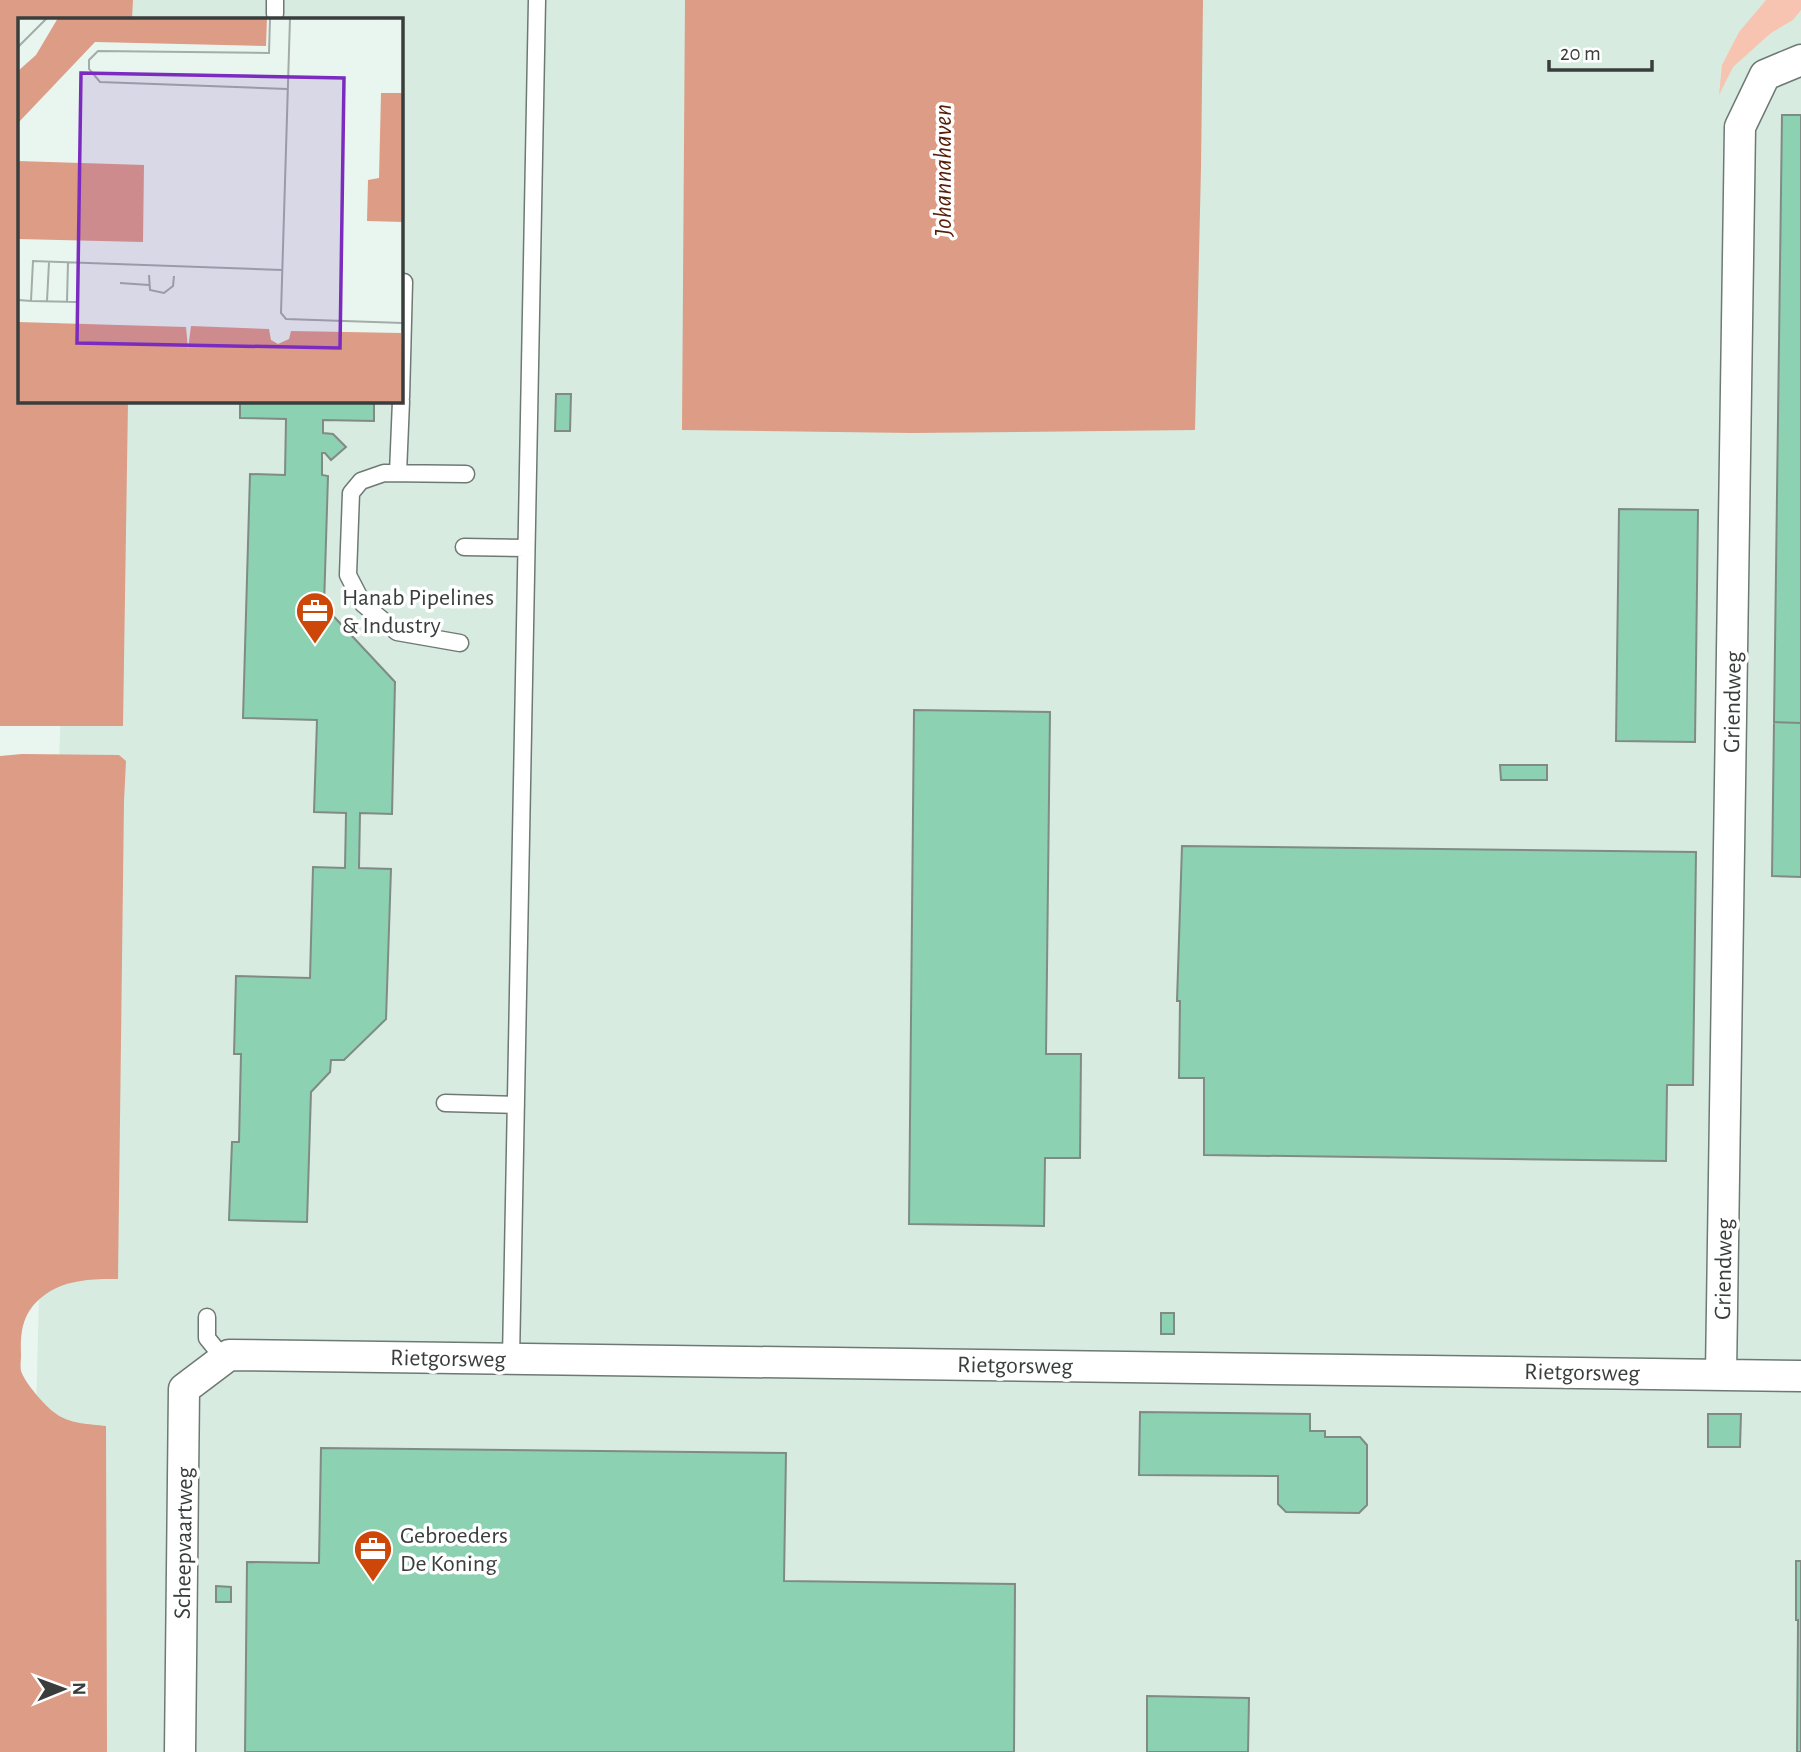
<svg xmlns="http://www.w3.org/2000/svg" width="1801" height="1752" viewBox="0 0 1801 1752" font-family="'Alegreya Sans',sans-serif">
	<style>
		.built { fill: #d7ebe1 }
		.green { fill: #f8c4b2 }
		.water { fill: #dc9c86 }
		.building { fill: #8cd1b1; stroke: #808b85; stroke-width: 2 }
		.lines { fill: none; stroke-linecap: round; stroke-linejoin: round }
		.service-casing { stroke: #6e7974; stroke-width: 19 }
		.minor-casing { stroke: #6e7974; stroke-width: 33 }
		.path { stroke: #b0bbb5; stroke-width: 4.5; stroke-dasharray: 5 5; stroke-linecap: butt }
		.service { stroke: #fff; stroke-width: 16 }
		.minor { stroke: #fff; stroke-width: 30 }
		.labels { text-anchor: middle; stroke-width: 7; stroke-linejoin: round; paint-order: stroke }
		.poi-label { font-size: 24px; fill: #393e3c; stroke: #fff; text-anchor: start }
		.street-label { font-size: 24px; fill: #393e3c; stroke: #fff }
		.water-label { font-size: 26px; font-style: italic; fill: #561d07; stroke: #fff }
		.inset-road { fill: none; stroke: #a3aca7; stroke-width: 2 }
		.view { fill: #7b2cbf; fill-opacity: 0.15; stroke: #7b2cbf; stroke-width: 3.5 }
		.inset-edge { fill: none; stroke: #393e3c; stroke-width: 3.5 }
	</style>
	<rect width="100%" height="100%" fill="#e9f6ef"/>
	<path class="built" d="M89,0H1801V1752H27L41,1221L73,401H401V19H88Z"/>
	<path class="green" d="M1766,0H1801V10L1793,20L1771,33L1733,67L1719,95L1722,65L1739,32Z"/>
	<path class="water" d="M0,0H133L132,19H19V401H128L123,726H0Z
		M685,0H1203L1201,167L1195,430L912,433L682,430Z
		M22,754L119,755L126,761L124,801L118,1279C93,1279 68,1279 46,1294C23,1310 20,1330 21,1355C21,1360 20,1367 21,1371C25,1383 45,1406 55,1413C69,1424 90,1424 106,1426L107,1752H0V756Z"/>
	<path class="building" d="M1782,115H1801V723L1774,722Z
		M556,394H571L570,431H555Z
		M240,401H374V421L323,420V433L333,434L346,447L331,460L325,453H322V475L328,476L324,606L395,682L392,814L360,813L359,868L391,869L386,1019L344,1060H331L330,1072L311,1092L307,1222L229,1220L232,1142H239L241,1054H234L236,976L310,978L313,867L345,868L346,813L314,812L317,720L243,718L250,474L285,475L286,419L240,418Z
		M1619,509L1698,510L1695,742L1616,741Z
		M914,710L1050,712L1046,1054H1081L1080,1158H1045L1044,1226L909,1224Z
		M1774,722L1801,723V877L1772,876Z
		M1500,765H1547V780H1501Z
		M1182,846L1696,852L1693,1085H1667L1666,1161L1204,1155V1078H1179L1180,1001H1177Z
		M1161,1313H1174V1334H1161Z
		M1140,1412L1310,1414V1431H1325V1437H1360L1367,1445V1505L1359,1513L1286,1512L1278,1504V1476L1139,1475Z
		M1708,1414H1741L1740,1447H1708Z
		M321,1448L786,1453L784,1581L1015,1584L1014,1752H245L247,1562L319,1563Z
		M1796,1561H1801V1752H1797L1798,1620H1796Z
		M216,1586L231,1587V1602H216Z
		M1147,1696L1249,1698L1248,1752H1147Z"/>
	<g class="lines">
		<g class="service-casing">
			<path id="service" d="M275,14V0
				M401,398L404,282
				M398,473L401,401
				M464,547L526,548
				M460,643L397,632L363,604L348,575L351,493L361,481L384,473L466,474
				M445,1103L516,1105
				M207,1317V1338L224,1359
				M511,1359L537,0"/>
		</g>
		<g class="minor-casing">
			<path id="minor" d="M1721,1374L1740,127L1765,75L1801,60
				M180,1752L184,1389L229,1355L1801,1376"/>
		</g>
		<path class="path" d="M382,19L383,17"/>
		<use href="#service" class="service"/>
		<use href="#minor" class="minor"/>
	</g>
	<defs>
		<g id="office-pin" transform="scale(2.0125)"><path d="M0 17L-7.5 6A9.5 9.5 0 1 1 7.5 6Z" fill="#cd4708" stroke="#fff"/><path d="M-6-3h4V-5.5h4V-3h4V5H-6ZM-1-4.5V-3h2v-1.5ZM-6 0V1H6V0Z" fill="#fff"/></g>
	</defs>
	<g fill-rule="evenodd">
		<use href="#office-pin" x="315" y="611"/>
		<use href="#office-pin" x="373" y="1549"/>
	</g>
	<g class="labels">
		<g class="poi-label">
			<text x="342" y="605">Hanab Pipelines<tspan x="342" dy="28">&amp; Industry</tspan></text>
			<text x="400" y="1543">Gebroeders<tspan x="400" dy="28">De Koning</tspan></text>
		</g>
		<g class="street-label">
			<text transform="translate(1732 702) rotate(-89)" y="8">Griendweg</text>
			<text transform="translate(1723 1269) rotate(-89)" y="8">Griendweg</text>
			<text transform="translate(448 1358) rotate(1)" y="8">Rietgorsweg</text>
			<text transform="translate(1015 1365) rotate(1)" y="8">Rietgorsweg</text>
			<text transform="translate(1582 1372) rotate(1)" y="8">Rietgorsweg</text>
			<text transform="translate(183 1543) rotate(-89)" y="8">Scheepvaartweg</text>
		</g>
		<g class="water-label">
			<text transform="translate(942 170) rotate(-90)" y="9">Johannahaven</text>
		</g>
	</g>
	<g transform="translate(18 18)">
		<rect width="385" height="385" fill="#e9f6ef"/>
		<path d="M40,0H249L248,28L77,24L0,105V53L18,37ZM363,75H385V204L349,203L350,162L361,160ZM0,143L126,147L125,224L0,221ZM0,304L168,309L170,331L173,308L251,311L253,322L260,326L271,321L273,313L383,315L385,385H0Z" fill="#dc9c86"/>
		<path class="inset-road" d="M252,0L251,35L80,33L71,42V51L82,64L269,71M272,0L263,295L268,301L385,305M0,29L29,0M131,257L132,272L146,275L155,268L156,258M102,265L131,267M0,282L13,283L15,243L264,252M13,283L61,284M29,283L31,244M49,284L50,244"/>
		<path class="view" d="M63,55L326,60L322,330L59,325Z"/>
		<rect width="385" height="385" class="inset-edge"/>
	</g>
	<g transform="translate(63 1689) rotate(89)" stroke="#ffffff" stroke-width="5" paint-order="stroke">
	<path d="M0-5L12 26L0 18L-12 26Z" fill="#393e3c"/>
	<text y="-10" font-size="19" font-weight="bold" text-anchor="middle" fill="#393e3c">N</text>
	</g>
	<path d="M1549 60v10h103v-10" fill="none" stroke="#393e3c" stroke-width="3.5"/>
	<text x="1560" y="60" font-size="21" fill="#393e3c" stroke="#ffffff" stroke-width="5" paint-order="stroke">20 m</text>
</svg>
